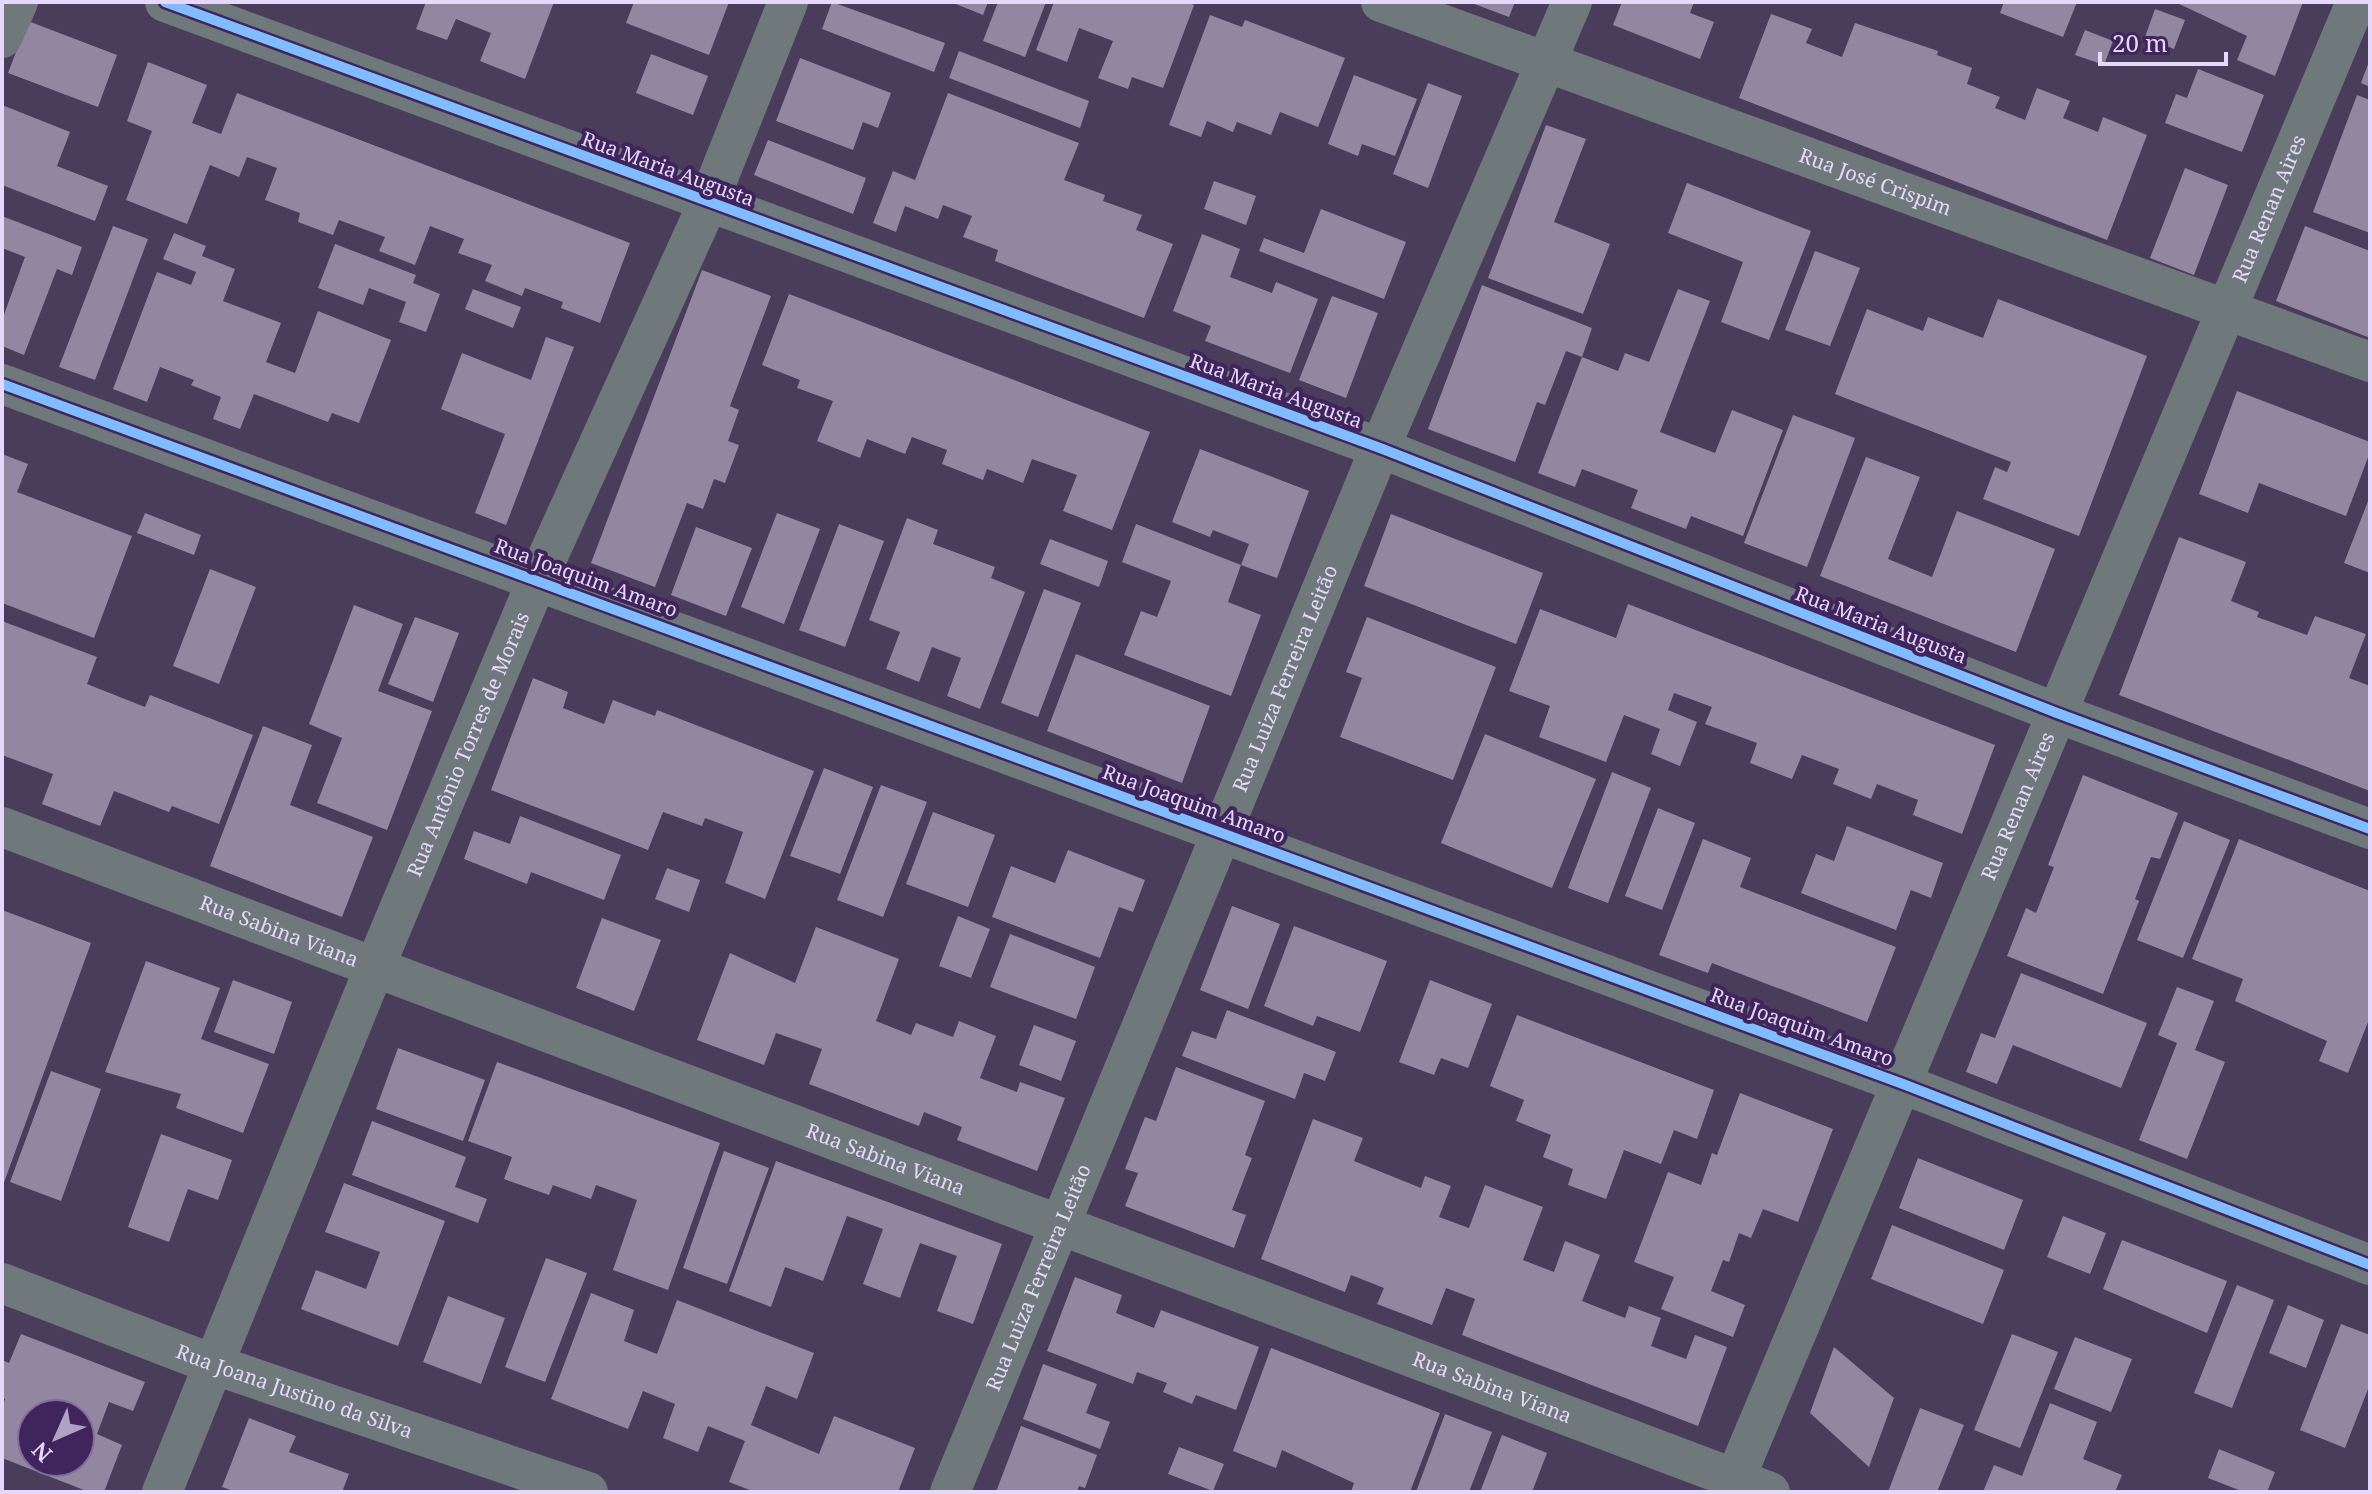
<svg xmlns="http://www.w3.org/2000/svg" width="2372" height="1494" viewBox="0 0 2372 1494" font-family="'Noto Serif',serif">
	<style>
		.building { fill: #9286a1; fill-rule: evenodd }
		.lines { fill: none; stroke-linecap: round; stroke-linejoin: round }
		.minor { stroke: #6f797c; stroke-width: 40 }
		.cycleway-casing { stroke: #3f255c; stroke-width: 15 }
		.cycleway { stroke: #80bcff; stroke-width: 10 }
		.labels { text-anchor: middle; stroke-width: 8; stroke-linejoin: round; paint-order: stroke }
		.street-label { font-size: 20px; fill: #e5d8fa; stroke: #3f255c }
	</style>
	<rect width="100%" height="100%" fill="#4a3d5b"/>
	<path class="building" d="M426,2H554L525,79L480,61L491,33L456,19L447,40L416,29Z
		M634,2H729L709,55L626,23Z
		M832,2L945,43L934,72L822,29Z
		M951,2H988L983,15Z
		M998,2H1046L1025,57L983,41Z
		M1054,2H1187L1194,5L1163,88L1132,77L1128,89L1098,78L1113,41L1079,28L1067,62L1036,50Z
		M1469,2H1515L1509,17Z
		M1622,2H1694L1690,13L1714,22L1700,59L1613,25Z
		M2004,2H2077L2063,37L2000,13Z
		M2175,2H2303L2275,76L2237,60L2247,36Z
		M2155,9L2185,20L2174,49L2145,37Z
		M1771,14L1812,29L1806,43L1842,57L1855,23L1938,51L1937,55L1972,68L1967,84L2000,97L1995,108L2025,120L2037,88L2070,101L2063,118L2098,132L2103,117L2147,135L2107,240L1739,98Z
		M1210,15L1242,27L1245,20L1345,58L1318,127L1280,112L1271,135L1237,122L1233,132L1207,121L1201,137L1169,125Z
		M28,21L117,55L98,107L8,73Z
		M2085,30L2113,41L2104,65L2075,55Z
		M959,51L1089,101L1080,128L949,78Z
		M651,54L708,76L693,115L636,93Z
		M800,58L891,93L878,128L863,122L853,150L776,121Z
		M2370,59V87L2361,83Z
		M148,62L207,85L192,123L221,134L237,93L630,243L600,323L561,308L563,302L525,288L522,296L485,281L492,265L458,253L464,239L430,226L415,265L379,251L385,237L339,220L333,235L298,222L300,213L265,200L277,168L247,157L239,177L210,165L187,224L126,200L152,131L127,121Z
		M2198,69L2264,95L2242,152L2165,123L2176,94L2187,98Z
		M1354,75L1417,99L1395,156L1362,144L1358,156L1328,144Z
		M1428,83L1462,96L1428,188L1393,174Z
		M948,93L1079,143L1064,180L1105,195L1103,201L1142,215L1136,230L1173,244L1144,318L995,261L998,250L963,237L972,216L943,205L938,219L905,206L896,232L873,223L893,171L915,180Z
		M2357,95L2370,100V233L2313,212Z
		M2,105L70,132L57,166L108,186L95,221L2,185Z
		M1546,125L1586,139L1554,222L1610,244L1583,314L1488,278Z
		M768,140L866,178L853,214L754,175Z
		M2185,168L2228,185L2194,275L2150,258Z
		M1214,181L1256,196L1246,225L1204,209Z
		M1687,183L1811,231L1769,340L1721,322L1743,262L1668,233Z
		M1321,209L1406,242L1384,299L1259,251L1264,238L1304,253Z
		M2,216L82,247L72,275L57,269L24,355L2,346V320L25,257L2,248Z
		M113,226L148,239L95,380L59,367Z
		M2305,226L2370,251V338L2276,301Z
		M174,233L206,246L202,256L235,269L223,301L281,323L266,362L295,373L318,311L391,340L359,423L332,413L328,422L254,394L240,429L213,419L221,397L191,385L194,380L160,367L147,402L113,389L157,272L191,285L196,272L163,259Z
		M1202,234L1240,249L1230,277L1272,293L1276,282L1318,299L1290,373L1205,341L1211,326L1173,311Z
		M335,244L416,275L413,283L440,294L426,332L399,322L406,302L369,288L363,305L318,288Z
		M1815,251L1860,268L1830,346L1785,330Z
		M702,270L771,296L730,406L739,410L728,441L739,445L725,483L714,479L703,509L687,503L655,587L591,563Z
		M1482,285L1592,328L1582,357L1566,351L1545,405L1537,402L1515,462L1428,429Z
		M473,289L521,307L513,328L465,309Z
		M1678,289L1710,301L1660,432L1715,453L1732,410L1783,430L1743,536L1691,516L1686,529L1631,508L1638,490L1582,469L1575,487L1538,473L1582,357L1618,371L1625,353L1649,362Z
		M789,294L1150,432L1112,530L1063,511L1077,475L1032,459L1023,483L987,469L983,480L942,464L947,450L912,437L905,454L867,439L860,458L817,441L833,401L797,388L800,380L762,365Z
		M1332,296L1378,313L1346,398L1299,380Z
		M1998,299L2147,356L2079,536L1983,499L1995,467L2007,472L2011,462L1835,394L1867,309L1923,331L1928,317L1983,338Z
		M546,337L574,347L506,525L475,513L505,434L441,409L462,353L531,380Z
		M2237,391L2370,442V452L2346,516L2259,483L2248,513L2199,494Z
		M1793,415L1855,438L1807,567L1744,543Z
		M1200,449L1309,491L1277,578L1241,565L1249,544L1213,530L1210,537L1172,522Z
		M2,454L28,464L17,492L132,536L94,638L2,603Z
		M1866,457L1920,477L1888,559L1932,577L1957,511L2055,549L2016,652L1820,576Z
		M2370,496V573L2344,563Z
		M145,513L201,535L194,555L137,533Z
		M777,513L820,529L784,624L741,607Z
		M1391,514L1543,573L1516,644L1364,586Z
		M907,518L938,530L933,544L995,567L991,578L1025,592L980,709L947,696L961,658L932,647L919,682L886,669L900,632L869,620Z
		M839,524L884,541L845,647L799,630Z
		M1136,524L1241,565L1228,602L1261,615L1231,696L1124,655L1141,611L1157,617L1171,581L1122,562Z
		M696,527L752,548L726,616L671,595Z
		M2179,537L2246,562L2231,601L2259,612L2257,617L2307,635L2315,616L2366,634L2349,678L2370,686V791L2119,695Z
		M1050,539L1108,561L1099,587L1040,564Z
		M210,569L256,587L219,684L173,666Z
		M1044,589L1081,603L1038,717L1001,703Z
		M1628,604L1995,745L1962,834L1913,815L1918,800L1877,784L1871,799L1833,784L1839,769L1802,755L1792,779L1750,763L1757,743L1705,724L1712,707L1674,693L1668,710L1697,722L1680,766L1651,754L1660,729L1624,715L1606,762L1539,737L1550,706L1509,691L1540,609L1616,638Z
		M354,605L403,624L378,691L432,711L387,830L317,803L342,738L309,724Z
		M415,617L459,633L433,702L388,684Z
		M1367,617L1496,667L1453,780L1340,737L1362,678L1346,672Z
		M2,621L97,657L87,684L145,707L150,695L253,735L219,824L172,806L169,812L114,791L100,826L42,804L53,774L2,755Z
		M1076,654L1210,706L1182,783L1047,731Z
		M533,678L568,692L563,708L604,724L613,700L655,716L657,710L814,771L765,899L725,883L743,832L705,818L702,826L663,812L648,850L491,790Z
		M263,726L312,745L290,805L373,837L342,917L210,866Z
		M1485,734L1596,779L1552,888L1441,843Z
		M824,768L873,787L840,874L790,856Z
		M1612,772L1651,788L1608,903L1568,888Z
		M2083,775L2178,813L2160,859L2151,857L2135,899L2139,901L2103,994L2007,956L2026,908L2036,913L2054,867L2048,865Z
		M881,785L927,802L883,917L837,900Z
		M1658,808L1695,823L1662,910L1625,896Z
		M933,812L995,835L968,907L906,884Z
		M520,816L621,855L604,900L531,872L527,884L464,859L474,831L510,844Z
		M2184,821L2230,840L2183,958L2137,940Z
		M1847,826L1943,863L1931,898L1911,890L1896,930L1801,893L1816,854L1834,861Z
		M1703,839L1751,858L1740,887L1896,947L1867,1022L1712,963L1708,973L1659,955Z
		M2239,839L2370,891V1017L2348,1073L2319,1061L2327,1041L2235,1001L2243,979L2192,959Z
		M1068,850L1145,880L1133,912L1119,907L1100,958L992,917L1011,866L1055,883Z
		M667,868L700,880L689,912L655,899Z
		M1232,906L1280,924L1248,1009L1200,990Z
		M2,910L91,943L2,1188Z
		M958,916L990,929L971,978L939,966Z
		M602,918L661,940L634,1011L576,988Z
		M1294,926L1387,961L1360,1032L1317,1016L1313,1026L1264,1006Z
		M816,927L899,959L876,1021L911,1035L916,1023L953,1037L959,1021L996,1036L980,1078L1017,1092L1020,1082L1065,1098L1037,1171L957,1140L962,1127L924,1112L919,1126L809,1084L822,1049L776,1033L764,1065L697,1040L730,953L795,983Z
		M1010,934L1095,967L1076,1019L990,987Z
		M146,961L220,988L201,1039L269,1064L243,1133L176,1108L181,1094L105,1072Z
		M2021,973L2147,1023L2121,1088L2013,1045L1997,1084L1966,1072L1981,1033L1995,1038Z
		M233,980L292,1002L274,1054L214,1032Z
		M1430,980L1492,1004L1468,1068L1441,1058L1434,1075L1399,1062Z
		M2177,987L2214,1001L2195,1050L2225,1062L2187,1159L2139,1140L2177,1043L2158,1035Z
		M1227,1010L1336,1052L1325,1081L1304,1073L1295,1099L1182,1056L1192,1031L1216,1039Z
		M1517,1015L1714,1090L1697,1139L1674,1130L1661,1164L1624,1150L1606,1199L1568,1185L1573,1169L1543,1157L1551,1135L1516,1121L1524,1100L1490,1086Z
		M1034,1025L1076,1041L1061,1081L1019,1065Z
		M398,1048L485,1080L463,1141L376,1109Z
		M497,1062L720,1143L668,1290L613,1270L637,1200L596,1185L591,1199L553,1185L549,1195L504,1179L512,1157L468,1141Z
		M1176,1067L1265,1101L1245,1155L1252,1158L1232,1210L1246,1215L1234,1248L1125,1206L1138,1173L1125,1169L1145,1117L1156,1121Z
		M51,1071L101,1089L61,1201L10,1182Z
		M1740,1093L1833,1129L1798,1222L1763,1209L1751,1238L1739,1233L1729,1262L1723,1260L1711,1291L1745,1305L1733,1337L1661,1309L1674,1277L1634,1262L1668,1172L1701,1185L1712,1153L1717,1155Z
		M1313,1119L1363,1138L1354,1161L1421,1188L1425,1176L1451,1186L1439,1217L1469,1228L1485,1185L1543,1207L1523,1260L1554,1272L1565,1241L1600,1255L1582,1301L1625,1318L1629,1306L1661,1318L1651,1346L1686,1359L1695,1335L1727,1347L1698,1426L1462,1335L1475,1299L1446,1288L1432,1325L1377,1304L1384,1288L1351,1275L1345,1292L1261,1259Z
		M372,1121L466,1157L455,1187L487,1199L478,1223L352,1175Z
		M161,1134L232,1160L218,1200L188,1189L169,1242L128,1227Z
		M724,1151L769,1168L727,1284L683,1268Z
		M1918,1158L2023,1200L2004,1250L1899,1208Z
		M776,1161L1002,1244L973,1324L937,1311L957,1256L920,1243L900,1298L863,1284L883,1229L847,1216L823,1281L785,1267L771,1307L729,1291Z
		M344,1183L445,1221L398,1346L301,1309L316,1270L366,1289L380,1252L325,1232Z
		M2063,1216L2106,1233L2090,1274L2047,1257Z
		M1892,1225L2004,1270L1983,1324L1871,1279Z
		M2122,1240L2227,1281L2207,1333L2103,1289Z
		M546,1258L587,1273L545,1382L505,1367Z
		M1075,1277L1122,1295L1116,1313L1154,1328L1161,1310L1259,1347L1236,1410L1196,1395L1192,1404L1163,1392L1167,1383L1137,1372L1133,1384L1047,1351Z
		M2237,1285L2274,1300L2232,1408L2194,1393Z
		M591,1293L634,1310L624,1341L657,1354L677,1300L814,1353L797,1399L766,1386L751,1425L819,1454L834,1416L915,1448L898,1492H755L729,1482L745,1441L708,1426L698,1452L663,1438L675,1404L643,1391L628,1429L551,1399Z
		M448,1296L505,1318L481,1384L423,1362Z
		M2288,1305L2324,1320L2306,1368L2269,1353Z
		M2341,1324L2370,1335V1384L2345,1448L2300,1430Z
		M21,1334L145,1382L133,1411L109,1402L97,1434L122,1445L104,1492H89L2,1458V1408L5,1399L2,1398V1360L9,1363ZM32,1414H80V1462H32Z
		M2012,1334L2058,1352L2020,1448L1974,1430Z
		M2075,1337L2132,1359L2111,1412L2054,1389Z
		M1834,1347L1894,1398L1869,1467L1810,1413Z
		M1271,1348L1440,1413L1410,1492H1351L1354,1483L1282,1450L1276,1468L1233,1451Z
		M1043,1364L1097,1384L1086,1413L1110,1422L1100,1449L1023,1419Z
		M2050,1403L2097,1422L2083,1459L2122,1475L2115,1492H1983L1994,1465L2022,1476Z
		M1920,1408L1964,1425L1937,1492H1888Z
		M1445,1414L1492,1432L1469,1492H1416Z
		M249,1418L296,1436L289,1452L349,1474L342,1492H236L222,1487Z
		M1021,1426L1097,1455L1085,1488L1079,1486L1077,1492H996Z
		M1502,1435L1547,1453L1532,1492H1480Z
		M1179,1447L1224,1464L1213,1491L1168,1474Z
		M2219,1449L2275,1472L2267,1492H2244L2208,1478Z"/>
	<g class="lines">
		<g class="minor">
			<path d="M165,2L1380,448L2057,713L2370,829"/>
			<path id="s1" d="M1381,2L2370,362"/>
			<path d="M2,38L18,2"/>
			<path d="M2,384L1903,1084L2370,1265"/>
			<path id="s2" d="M2,827L1770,1492"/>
			<path id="s3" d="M2,1283L215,1365L588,1492"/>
			<path id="s4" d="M1735,1479L2356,2"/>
			<path id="s5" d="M162,1492L374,969L538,578L708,203L788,2"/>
			<path id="s6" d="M950,1492L1380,448L1572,2"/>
		</g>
		<g class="cycleway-casing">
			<path id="cycleway" d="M165,2L1380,448L2057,713L2370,829
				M2,384L1903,1084L2370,1265"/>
		</g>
		<use href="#cycleway" class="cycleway"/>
	</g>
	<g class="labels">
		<g class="street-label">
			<text transform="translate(668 169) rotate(20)" y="7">Rua Maria Augusta</text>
			<text dy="7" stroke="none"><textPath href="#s1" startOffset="526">Rua José Crispim</textPath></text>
			<text dy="7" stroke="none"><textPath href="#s4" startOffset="1378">Rua Renan Aires</textPath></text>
			<text transform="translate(1276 391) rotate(20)" y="7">Rua Maria Augusta</text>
			<text transform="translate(586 578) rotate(20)" y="7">Rua Joaquim Amaro</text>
			<text transform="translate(1881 625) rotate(21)" y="7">Rua Maria Augusta</text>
			<text dy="7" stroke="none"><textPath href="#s6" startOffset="880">Rua Luiza Ferreira Leitão</textPath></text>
			<text dy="7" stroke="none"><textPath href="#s5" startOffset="808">Rua Antônio Torres de Morais</textPath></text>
			<text transform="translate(1194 804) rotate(20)" y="7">Rua Joaquim Amaro</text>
			<text dy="7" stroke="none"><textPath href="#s4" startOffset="730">Rua Renan Aires</textPath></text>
			<text dy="7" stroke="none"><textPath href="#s2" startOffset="296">Rua Sabina Viana</textPath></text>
			<text transform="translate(1802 1027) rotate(20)" y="7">Rua Joaquim Amaro</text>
			<text dy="7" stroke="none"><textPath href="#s2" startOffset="944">Rua Sabina Viana</textPath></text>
			<text dy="7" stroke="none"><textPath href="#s6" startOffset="232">Rua Luiza Ferreira Leitão</textPath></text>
			<text dy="7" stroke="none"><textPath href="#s2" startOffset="1592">Rua Sabina Viana</textPath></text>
			<text dy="7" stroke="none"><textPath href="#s3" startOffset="312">Rua Joana Justino da Silva</textPath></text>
		</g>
	</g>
	<rect width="2372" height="1494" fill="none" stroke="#e5d8fa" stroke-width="8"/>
	<g transform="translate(56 1438) rotate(225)"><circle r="38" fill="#3f255c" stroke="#816d9b" stroke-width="2"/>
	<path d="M0-6L14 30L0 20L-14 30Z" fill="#afa2c2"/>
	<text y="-12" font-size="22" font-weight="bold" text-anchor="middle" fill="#e5d8fa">N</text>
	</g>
	<path d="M2100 52v12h126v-12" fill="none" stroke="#e5d8fa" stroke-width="4"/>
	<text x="2112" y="52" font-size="24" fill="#e5d8fa" stroke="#3f255c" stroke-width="6" paint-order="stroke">20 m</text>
</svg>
